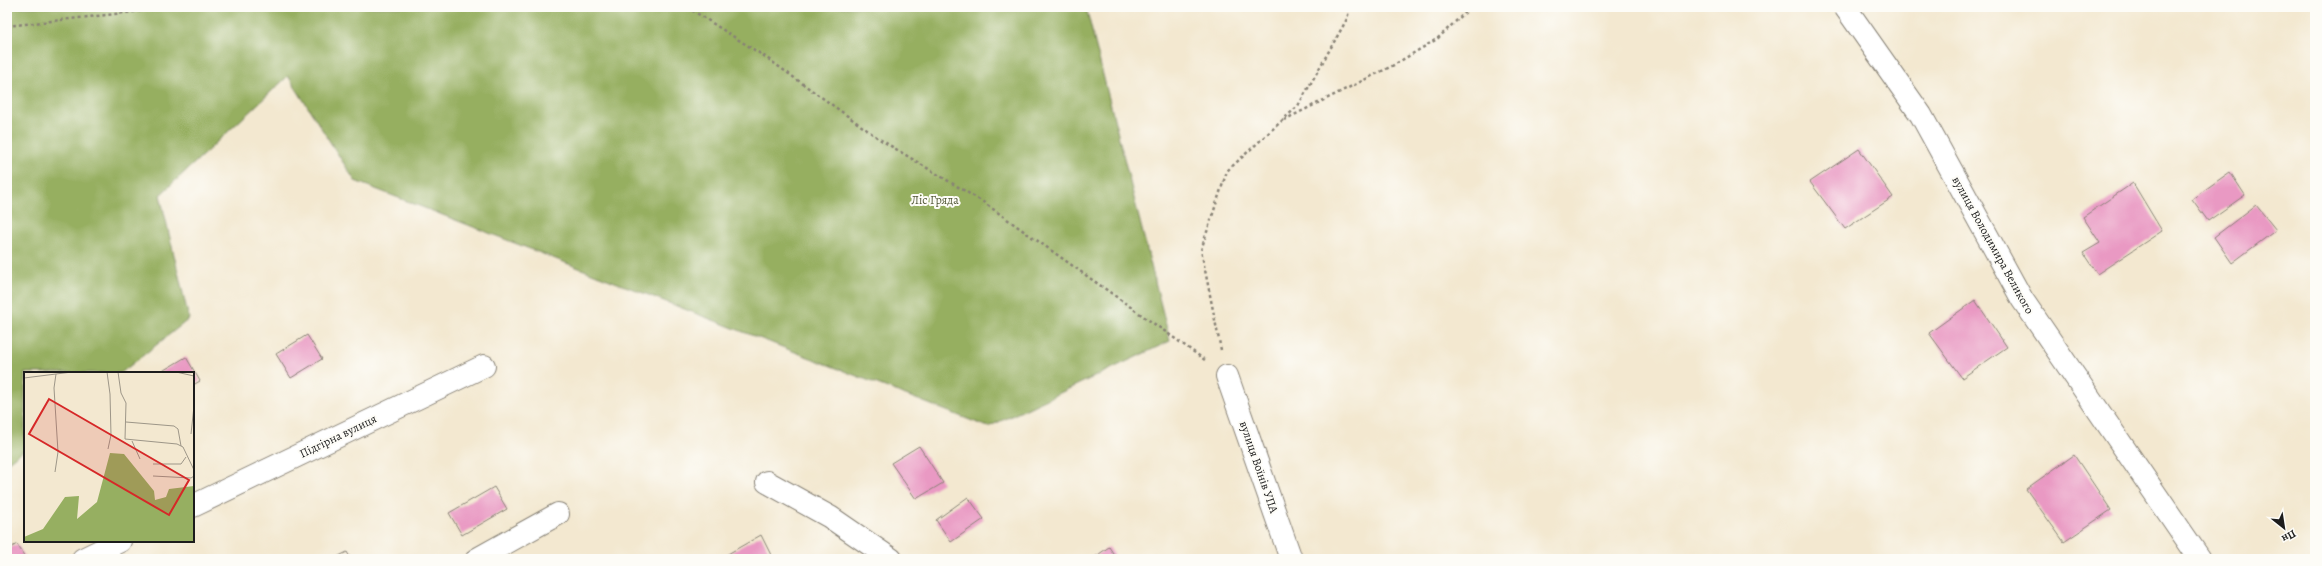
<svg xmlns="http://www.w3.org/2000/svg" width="2322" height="566" viewBox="0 0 2322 566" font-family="Alegreya,serif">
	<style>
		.forest { fill: #96af61; stroke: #59663e }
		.building { fill: #e999c3 }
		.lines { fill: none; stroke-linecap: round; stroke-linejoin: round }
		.minor-casing { stroke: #888276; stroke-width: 24 }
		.path { stroke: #888276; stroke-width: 2.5; stroke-dasharray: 3 3; stroke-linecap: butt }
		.minor { stroke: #fff; stroke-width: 22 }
		.labels { text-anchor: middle; stroke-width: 4; stroke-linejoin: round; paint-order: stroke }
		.park-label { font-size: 12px; fill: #545939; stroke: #fdfcf7 }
		.street-label { font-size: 12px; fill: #1c1c1c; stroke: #fdfcf7 }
		.inset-road { fill: none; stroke: #9d9688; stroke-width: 1 }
		.view { fill: #d62828; fill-opacity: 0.15; stroke: #d62828; stroke-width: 2 }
		.inset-edge { fill: none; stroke: #1c1c1c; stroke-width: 2 }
	</style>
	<rect width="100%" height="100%" fill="#fdfcf7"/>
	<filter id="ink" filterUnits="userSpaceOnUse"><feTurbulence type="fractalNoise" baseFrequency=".025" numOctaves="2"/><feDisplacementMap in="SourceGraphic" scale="8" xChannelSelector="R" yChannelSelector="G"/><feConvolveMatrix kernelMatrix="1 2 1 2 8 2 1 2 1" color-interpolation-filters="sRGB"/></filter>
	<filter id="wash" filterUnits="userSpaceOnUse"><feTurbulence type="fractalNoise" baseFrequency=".012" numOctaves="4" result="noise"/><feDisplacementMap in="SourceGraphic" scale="16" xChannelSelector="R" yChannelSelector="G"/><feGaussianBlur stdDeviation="0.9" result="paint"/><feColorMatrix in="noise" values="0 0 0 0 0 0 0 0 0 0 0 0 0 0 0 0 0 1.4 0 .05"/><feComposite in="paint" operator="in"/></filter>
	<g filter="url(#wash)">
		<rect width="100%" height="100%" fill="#f3e8d0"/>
		<path class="forest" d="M7,7H1086L1170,341L988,427L355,181L288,76L160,195L189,319L121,373H25V449L7,463Z"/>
		<g id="blocks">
			<path class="building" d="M1859,149L1893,197L1845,229L1810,182Z
				M2230,172L2245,195L2208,221L2192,199Z
				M2133,183L2162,231L2097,274L2083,253L2100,243L2083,217Z
				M2256,205L2276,230L2232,263L2214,237Z
				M1975,300L2007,347L1962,378L1929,333Z
				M307,335L322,359L291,378L276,354Z
				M186,357L200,381L193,385V373H159Z
				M919,446L943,483L916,499L891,463Z
				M2074,455L2111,510L2064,542L2026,489Z
				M494,487L507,509L462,535L449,513Z
				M968,497L984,519L951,542L936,520Z
				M761,535L773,559H719Z
				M17,544L26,559H7V550Z
				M1109,547L1117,559H1092Z
				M347,552L351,559H333Z"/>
		</g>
	</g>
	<g filter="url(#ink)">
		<use href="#blocks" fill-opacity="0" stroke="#888276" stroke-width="1"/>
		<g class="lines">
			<g class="minor-casing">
				<path id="minor" d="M1845,7L1921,115L2022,299L2200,559
					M1227,376L1291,559
					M767,482L830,517L891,559
					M193,506L484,366
					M83,559L120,541
					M477,559L558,514"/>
			</g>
			<path class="path" d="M687,7L764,56L881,140L983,202L1205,360
				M7,26L178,7
				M1284,120L1392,66L1437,39L1471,7
				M1221,350L1201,250L1227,171L1298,106L1347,19L1350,7"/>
			<use href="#minor" class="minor"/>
		</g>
	</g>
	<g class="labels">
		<g class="park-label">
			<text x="935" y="204">Ліс Гряда</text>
		</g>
		<g class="street-label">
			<text transform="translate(1993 245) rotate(61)" y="4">вулиця Володимира Великого</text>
			<text transform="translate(338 436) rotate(-26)" y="4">Підгірна вулиця</text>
			<text transform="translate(1259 467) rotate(71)" y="4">вулиця Воїнів УПА</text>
		</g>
	</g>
	<g transform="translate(24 372)">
		<rect width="170" height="170" fill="#f3e8d0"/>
		<path d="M86,81L100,82L130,119L131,128L142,125L145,117L170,114V170H0V165L19,157L41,125L55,124L53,147L73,130Z" fill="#96af61"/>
		<path class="inset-road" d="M83,0L86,22L87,63L84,77M94,0L97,21L102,31L101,67L153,72L159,75L170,98M152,0L170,4M0,6L48,0M102,50L150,54L154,57L157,74M167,62L170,34M108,69L116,87M129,92H157L162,85M31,100L34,80L30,16L32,2M129,104L167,106L170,104"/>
		<path class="view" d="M25,27L165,108L145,143L5,62Z"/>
		<rect width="170" height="170" class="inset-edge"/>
	</g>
	<rect width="2322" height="566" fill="none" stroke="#fdfcf7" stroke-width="24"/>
	<g transform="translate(2284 528) rotate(150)" stroke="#fdfcf7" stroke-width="3" paint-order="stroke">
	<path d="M0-3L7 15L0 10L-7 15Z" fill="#1c1c1c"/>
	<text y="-6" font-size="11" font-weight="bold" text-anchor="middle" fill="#1c1c1c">Пн</text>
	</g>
</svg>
